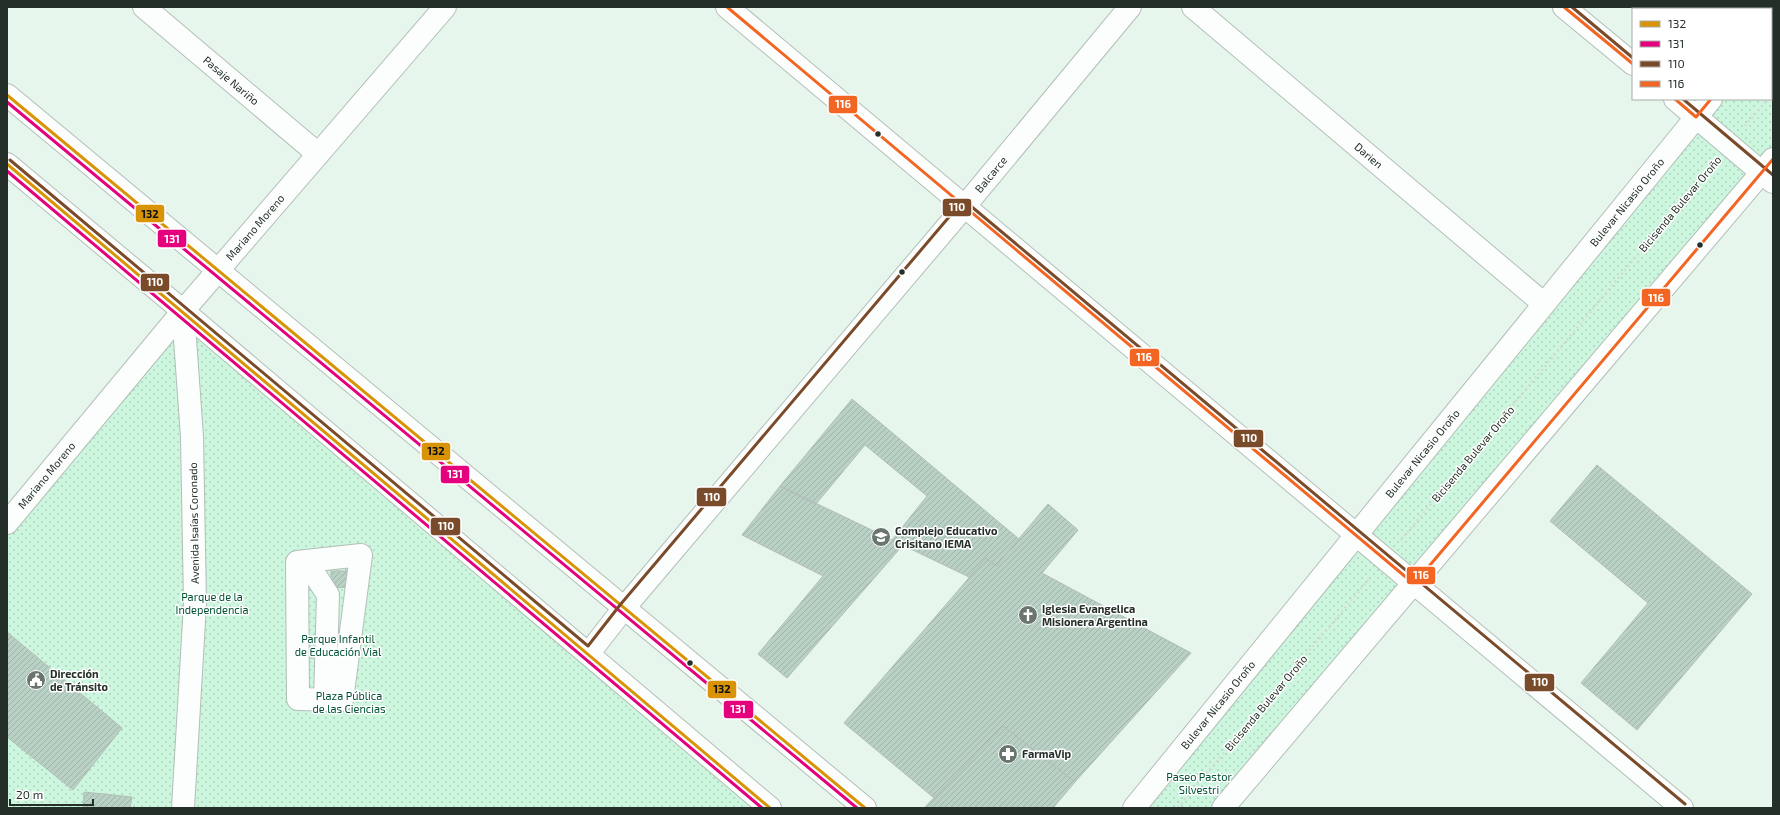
<svg xmlns="http://www.w3.org/2000/svg" width="1780" height="815" viewBox="0 0 1780 815" font-family="'Exo 2',sans-serif">
	<style>
		.green { fill: url(#green-dots) }
		.building { fill: url(#building-hatch); stroke: #b3beb7 }
		.lines { fill: none; stroke-linecap: round; stroke-linejoin: round }
		.minor-casing { stroke: #b3beb8; stroke-width: 24 }
		.major-casing { stroke: #b3beb8; stroke-width: 24 }
		.path { stroke: #d5d9d7; stroke-width: 2.5; stroke-dasharray: 2 3; stroke-linecap: butt }
		.minor { stroke: #fbfefc; stroke-width: 22 }
		.major { stroke: #fbfefc; stroke-width: 22 }
		.bus-1-casing { stroke: #fff; stroke-width: 6 }
		.bus-2-casing { stroke: #fff; stroke-width: 6 }
		.bus-3-casing { stroke: #fff; stroke-width: 6 }
		.bus-4-casing { stroke: #fff; stroke-width: 6 }
		.bus-1 { stroke: #d89406; stroke-width: 3 }
		.bus-2 { stroke: #e5007d; stroke-width: 3 }
		.bus-3 { stroke: #7a4b2a; stroke-width: 3 }
		.bus-4 { stroke: #f26522; stroke-width: 3 }
		.bus-dot { fill: #252f29; stroke: #fff; stroke-width: 1.5 }
		.labels { text-anchor: middle; stroke-width: 3; stroke-linejoin: round; paint-order: stroke }
		.street-label { font-size: 11px; fill: #252f29; stroke: #fff }
		.poi-label { font-size: 11px; font-weight: bold; fill: #252f29; stroke: #fff; text-anchor: start }
		.park-label { font-size: 11px; fill: #015234; stroke: #fff }
		.line-badge { stroke: #fff; stroke-width: 1.5 }
		.badge-label { font-size: 11px; text-anchor: middle; font-weight: bold; fill: #fff }
		.pale-badge-label { font-size: 11px; text-anchor: middle; font-weight: bold; fill: #111 }
	</style>
	<defs>
		<pattern id="green-dots" width="8" height="8" patternUnits="userSpaceOnUse"><rect width="8" height="8" fill="#ccf6de"/><path d="M2 2h.1M6 6h.1" fill="none" stroke="#afd3be" stroke-width="1.8" stroke-linecap="round"/></pattern>
		<pattern id="building-hatch" width="6" height="6" patternUnits="userSpaceOnUse"><rect width="6" height="6" fill="#b9d1c4"/><path d="M-1 1l2-2M0 6l6-6M5 7l2-2" fill="none" stroke="#9fb4a8"/></pattern>
	</defs>
	<rect width="100%" height="100%" fill="#e7f6ed"/>
	<path class="green" d="M1773,27V159L1223,808H1134L1711,99H1771V29Z
		M183,311L770,808H7V523Z"/>
	<path class="building" d="M852,399L1019,539L996,566L986,558L969,577L892,540L927,496L865,445L816,504L780,486Z
		M1597,465L1752,594L1637,730L1581,683L1648,603L1550,521Z
		M780,486L903,545L787,678L758,654L823,576L742,535Z
		M1048,504L1078,530L1042,573L1191,653L1075,782L1003,726L934,798L844,723L986,558L996,566Z
		M331,571H347L348,587L331,588Z
		M7,632L122,728L73,790L7,737Z
		M309,648H321V658H309Z
		M1003,726L1075,782L1053,808H924Z
		M84,792L132,797L130,808H83Z"/>
	<g class="lines">
		<g class="minor-casing">
			<g id="minor">
				<path id="s1" d="M144,7L318,154"/>
				<path d="M727,7L1682,808"/>
				<path id="s2" d="M1193,7L1544,304"/>
				<path d="M1564,7L1633,64"/>
				<path d="M1675,99L1773,182"/>
				<path id="s3" d="M7,523L183,311L445,7"/>
				<path d="M361,555L342,700L298,699L297,562Z"/>
				<path d="M306,561L328,595L325,700"/>
				<path id="s4" d="M589,653L624,608L964,207L1130,7"/>
				<path d="M183,808L195,604L192,437L183,311"/>
			</g>
		</g>
		<g class="major-casing">
			<g id="major">
				<path d="M1771,29L1773,27"/>
				<path d="M7,95L865,808"/>
				<path d="M7,164L183,311L770,808"/>
				<path id="s5" d="M1134,808L1711,99"/>
				<path d="M1223,808L1773,159"/>
			</g>
		</g>
		<path class="path" d="M1771,95L1773,93
			M1745,126L1768,99
			M1401,540L1713,164
			M1178,808L1370,578"/>
		<use href="#minor" class="minor"/>
		<use href="#major" class="major"/>
		<g class="bus-1-casing">
			<path id="bus-1" d="M7,95L865,808
				M7,164L770,808"/>
		</g>
		<g class="bus-2-casing">
			<path id="bus-2" d="M7,102L857,808
				M7,171L762,808"/>
		</g>
		<g class="bus-3-casing">
			<path id="bus-3" d="M1572,7L1633,58
				M1683,99L1773,175
				M10,160L588,646L620,605L960,204L966,202L1685,804"/>
		</g>
		<g class="bus-4-casing">
			<path id="bus-4" d="M727,7L1414,584L1773,159
				M1564,7L1633,64
				M1675,99L1696,117L1711,99"/>
		</g>
		<use href="#bus-1" class="bus-1"/>
		<use href="#bus-2" class="bus-2"/>
		<use href="#bus-3" class="bus-3"/>
		<use href="#bus-4" class="bus-4"/>
	</g>
	<defs>
		<g id="school-disc" transform="scale(1)"><circle r="9.5" fill="#69756e" stroke="#fff"/><path d="M0-5L7-2L0 1L-7-2ZM-4 1L0 2.5L4 1V4Q0 6-4 4Z" fill="#fff"/></g>
		<g id="church-disc" transform="scale(1)"><circle r="9.5" fill="#69756e" stroke="#fff"/><path d="M-1.2-6h2.4v3.5h3.3v2.4h-3.3V6h-2.4V-.1h-3.3v-2.4h3.3Z" fill="#fff"/></g>
		<g id="civic-disc" transform="scale(1)"><circle r="9.5" fill="#69756e" stroke="#fff"/><path d="M-.6-6.5H3V-4.5H.6V-3L4-1V1h2V6H-6V1h2V-1L-.6-3ZM-1.2 2.5V6h2.4V2.5Z" fill="#fff"/></g>
		<g id="pharmacy-disc" transform="scale(1)"><circle r="9.5" fill="#69756e" stroke="#fff"/><path d="M-2-6h4v4h4v4h-4v4h-4v-4h-4v-4h4Z" fill="#fff"/></g>
	</defs>
	<g fill-rule="evenodd">
		<use href="#school-disc" x="881" y="537"/>
		<use href="#church-disc" x="1028" y="615"/>
		<use href="#civic-disc" x="36" y="680"/>
		<use href="#pharmacy-disc" x="1008" y="754"/>
	</g>
	<g class="bus-dot">
		<circle cx="878" cy="134" r="3.5"/>
		<circle cx="1700" cy="245" r="3.5"/>
		<circle cx="902" cy="272" r="3.5"/>
		<circle cx="690" cy="663" r="3.5"/>
	</g>
	<g class="labels">
		<g class="street-label">
			<text dy="4" stroke="none"><textPath href="#s1" startOffset="114">Pasaje Nariño</textPath></text>
			<text dy="4" stroke="none"><textPath href="#s2" startOffset="230">Darien</textPath></text>
			<text dy="4" stroke="none"><textPath href="#s4" startOffset="625">Balcarce</textPath></text>
			<text dy="4" stroke="none"><textPath href="#s5" startOffset="781">Bulevar Nicasio Oroño</textPath></text>
			<text transform="translate(1680 204) rotate(-50)" y="4">Bicisenda Bulevar Oroño</text>
			<text dy="4" stroke="none"><textPath href="#s3" startOffset="386">Mariano Moreno</textPath></text>
			<text dy="4" stroke="none"><textPath href="#s5" startOffset="457">Bulevar Nicasio Oroño</textPath></text>
			<text transform="translate(1473 454) rotate(-50)" y="4">Bicisenda Bulevar Oroño</text>
			<text dy="4" stroke="none"><textPath href="#s3" startOffset="62">Mariano Moreno</textPath></text>
			<text transform="translate(194 523) rotate(-91)" y="4">Avenida Isaías Coronado</text>
			<text transform="translate(1266 703) rotate(-50)" y="4">Bicisenda Bulevar Oroño</text>
			<text dy="4" stroke="none"><textPath href="#s5" startOffset="133">Bulevar Nicasio Oroño</textPath></text>
		</g>
		<g class="poi-label">
			<text x="895" y="535">Complejo Educativo<tspan x="895" dy="13">Crisitano IEMA</tspan></text>
			<text x="1042" y="613">Iglesia Evangelica<tspan x="1042" dy="13">Misionera Argentina</tspan></text>
			<text x="50" y="678">Dirección<tspan x="50" dy="13">de Tránsito</tspan></text>
			<text x="1022" y="758">FarmaVip</text>
		</g>
		<g class="park-label">
			<text x="212" y="601">Parque de la<tspan x="212" dy="13">Independencia</tspan></text>
			<text x="338" y="643">Parque Infantil<tspan x="338" dy="13">de Educación Vial</tspan></text>
			<text x="349" y="700">Plaza Pública<tspan x="349" dy="13">de las Ciencias</tspan></text>
			<text x="1199" y="781">Paseo Pastor<tspan x="1199" dy="13">Silvestri</tspan></text>
		</g>
	</g>
	<g class="line-badge">
		<rect x="828" y="95" width="30" height="19" rx="4" fill="#f26522"/>
		<rect x="942" y="198" width="30" height="19" rx="4" fill="#7a4b2a"/>
		<rect x="135" y="204" width="30" height="19" rx="4" fill="#d89406"/>
		<rect x="157" y="229" width="30" height="19" rx="4" fill="#e5007d"/>
		<rect x="140" y="273" width="30" height="19" rx="4" fill="#7a4b2a"/>
		<rect x="1641" y="288" width="30" height="19" rx="4" fill="#f26522"/>
		<rect x="1129" y="348" width="31" height="19" rx="4" fill="#f26522"/>
		<rect x="1233" y="429" width="31" height="19" rx="4" fill="#7a4b2a"/>
		<rect x="421" y="442" width="30" height="19" rx="4" fill="#d89406"/>
		<rect x="440" y="465" width="30" height="19" rx="4" fill="#e5007d"/>
		<rect x="696" y="487" width="31" height="20" rx="4" fill="#7a4b2a"/>
		<rect x="430" y="517" width="31" height="19" rx="4" fill="#7a4b2a"/>
		<rect x="1406" y="566" width="30" height="19" rx="4" fill="#f26522"/>
		<rect x="1524" y="673" width="31" height="19" rx="4" fill="#7a4b2a"/>
		<rect x="707" y="680" width="30" height="19" rx="4" fill="#d89406"/>
		<rect x="723" y="700" width="31" height="19" rx="4" fill="#e5007d"/>
	</g>
	<g class="badge-label">
		<text x="843" y="108">116</text>
		<text x="957" y="211">110</text>
		<text x="172" y="243">131</text>
		<text x="155" y="286">110</text>
		<text x="1656" y="302">116</text>
		<text x="1144" y="361">116</text>
		<text x="1249" y="442">110</text>
		<text x="455" y="478">131</text>
		<text x="712" y="501">110</text>
		<text x="446" y="530">110</text>
		<text x="1421" y="579">116</text>
		<text x="1540" y="686">110</text>
		<text x="738" y="713">131</text>
	</g>
	<g class="pale-badge-label">
		<text x="150" y="218">132</text>
		<text x="436" y="455">132</text>
		<text x="722" y="693">132</text>
	</g>
	<rect width="1780" height="815" fill="none" stroke="#252f29" stroke-width="16"/>
	<rect x="1632" y="8" width="140" height="92" fill="#ffffff" stroke="#a8aca9"/>
	<rect x="1640" y="21" width="20" height="6" fill="#d89406" stroke="#a8aca9"/>
	<text x="1668" y="28" font-size="12" fill="#252f29">132</text>
	<rect x="1640" y="41" width="20" height="6" fill="#e5007d" stroke="#a8aca9"/>
	<text x="1668" y="48" font-size="12" fill="#252f29">131</text>
	<rect x="1640" y="61" width="20" height="6" fill="#7a4b2a" stroke="#a8aca9"/>
	<text x="1668" y="68" font-size="12" fill="#252f29">110</text>
	<rect x="1640" y="81" width="20" height="6" fill="#f26522" stroke="#a8aca9"/>
	<text x="1668" y="88" font-size="12" fill="#252f29">116</text>
	<path d="M10 799v6h83v-6" fill="none" stroke="#252f29" stroke-width="2"/>
	<text x="16" y="799" font-size="12" fill="#252f29" stroke="#ffffff" stroke-width="3" paint-order="stroke">20 m</text>
</svg>
